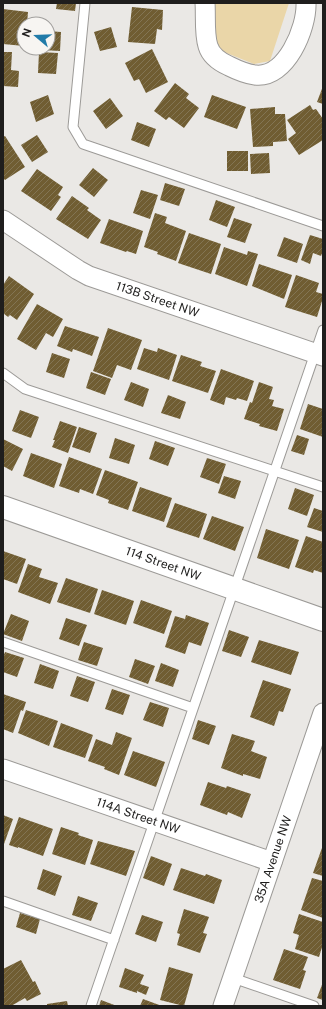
<svg xmlns="http://www.w3.org/2000/svg" width="326" height="1009" viewBox="0 0 326 1009" font-family="'Public Sans',sans-serif">
	<style>
		.green { fill: #ead6a8 }
		.building { fill: url(#building-hatch) }
		.lines { fill: none; stroke-linecap: round; stroke-linejoin: round }
		.service-casing { stroke: #9c9a97; stroke-width: 11 }
		.minor-casing { stroke: #9c9a97; stroke-width: 21 }
		.tertiary-casing { stroke: #9c9a97; stroke-width: 24 }
		.service { stroke: #fff; stroke-width: 9 }
		.minor { stroke: #fff; stroke-width: 19 }
		.tertiary { stroke: #fff; stroke-width: 22 }
		.labels { text-anchor: middle; stroke-width: 4; stroke-linejoin: round; paint-order: stroke }
		.street-label { font-size: 12px; fill: #1f1e1d; stroke: #f7f5f2 }
	</style>
	<defs>
		<pattern id="building-hatch" width="6" height="6" patternUnits="userSpaceOnUse"><rect width="6" height="6" fill="#705d32"/><path d="M-1 1l2-2M0 6l6-6M5 7l2-2" fill="none" stroke="#837554"/></pattern>
	</defs>
	<rect width="100%" height="100%" fill="#eae8e5"/>
	<path class="green" d="M215,3H289L270,61L254,64L219,50L211,29Z"/>
	<path class="building" d="M57,3H76L75,11L56,9Z
		M132,7L163,10L162,30L157,29L155,44L128,42Z
		M3,9L28,12L27,24H24V46L3,44Z
		M111,27L117,47L100,51L94,32Z
		M48,31L61,32L60,51L42,50V48H48Z
		M152,49L168,82L146,93L139,79L134,81L125,63Z
		M3,52H12L11,70L19,71L18,87L3,86Z
		M39,52L58,53L56,74L38,73Z
		M175,83L189,94L186,98L199,108L184,128L169,117L166,120L154,111Z
		M323,86V104L317,102Z
		M48,95L54,114L36,122L30,102Z
		M212,95L246,107L237,129L204,117Z
		M110,98L123,116L106,129L93,111Z
		M310,105L313,110L316,109L323,119V140L299,155L288,139L296,133L287,120Z
		M275,107V114H285L287,141L273,142V146L253,147L250,109Z
		M137,122L156,129L149,147L131,140Z
		M37,135L48,152L32,162L21,145Z
		M5,136L25,167L5,180L3,178V137Z
		M227,151H248V171H227Z
		M269,153L270,173L251,174L250,154Z
		M93,168L108,180L94,197L79,185Z
		M37,169L63,187L58,195L61,197L51,211L21,191Z
		M165,183L185,189L179,206L160,200Z
		M141,190L158,195L150,219L133,213Z
		M72,196L89,208L87,210L101,220L88,239L56,219Z
		M216,200L235,207L227,227L209,220Z
		M155,213L167,217L165,223L186,231L176,261L157,254L158,252L144,247Z
		M234,218L252,224L245,243L227,237Z
		M109,219L143,231L136,254L127,251L126,252L100,243Z
		M189,233L221,244L211,274L178,263Z
		M310,235L323,239V251L321,256L313,253L310,264L301,260Z
		M284,237L303,244L297,263L277,256Z
		M224,247L247,255L248,251L258,254L247,286L215,274Z
		M259,264L292,275L284,299L252,286Z
		M296,275L319,283L316,292L323,294V298L317,317L285,307Z
		M9,276L34,294L17,320L10,315L8,317L3,313V285Z
		M37,304L63,319L53,337L46,333L36,350L17,339Z
		M65,326L99,337L92,356L73,349L72,352L57,346Z
		M108,328L142,340L131,370L117,365L112,378L93,371Z
		M144,348L157,352L158,348L177,355L169,380L137,369Z
		M52,353L70,359L64,378L46,372Z
		M181,355L202,362L200,366L216,371L208,393L172,381Z
		M221,369L254,381L247,401L237,398L236,400L226,397L224,405L210,400Z
		M91,372L111,379L105,395L86,388Z
		M131,382L149,389L143,407L124,400Z
		M259,382L273,387L269,399L274,400L272,406L284,409L277,431L259,426L260,424L244,419L250,402L252,403Z
		M168,395L186,402L180,419L161,413Z
		M308,404L323,409V437L300,429Z
		M20,410L39,417L31,438L12,431Z
		M60,421L77,427L68,453L52,447L55,440H53Z
		M79,427L97,433L90,453L72,447Z
		M297,435L309,439L304,455L291,451Z
		M115,438L135,445L129,464L109,458Z
		M3,439L23,449L12,471L3,466Z
		M155,441L175,448L168,466L149,459Z
		M31,453L62,464L54,488L23,476Z
		M69,457L102,469L93,494L80,489L79,493L59,486Z
		M207,458L226,464L219,484L200,477Z
		M105,470L138,482L128,510L108,503L109,500L96,495Z
		M224,476L241,481L235,499L218,493Z
		M140,487L172,498L164,522L132,511Z
		M295,488L314,495L307,516L288,509Z
		M175,503L207,514L199,538L166,527Z
		M314,508L323,511V532L307,527Z
		M212,516L244,527L235,551L203,539Z
		M266,529L299,540L289,569L257,558Z
		M306,536L323,542V573L314,570L313,573L295,567Z
		M3,551L26,559L17,584L3,579Z
		M28,564L42,569L39,577L58,583L50,604L18,592Z
		M66,578L98,589L90,613L57,602Z
		M102,590L134,601L126,625L94,614Z
		M141,600L172,611L164,634L133,623Z
		M11,614L29,621L22,641L3,634Z
		M186,615L209,623L201,646L189,642L185,654L165,647L175,616L185,619Z
		M66,618L87,625L79,646L59,639Z
		M229,630L249,637L241,657L222,651Z
		M259,640L299,652L291,675L251,662Z
		M84,642L103,648L97,666L78,660Z
		M5,652L24,658L17,677L3,672V657Z
		M135,659L155,666L148,684L129,677Z
		M161,663L179,670L173,687L155,681Z
		M40,664L59,671L53,689L34,683Z
		M77,676L95,682L88,702L70,696Z
		M263,680L291,689L283,712L279,711L274,726L250,717Z
		M112,689L130,695L123,715L105,709Z
		M3,694L26,702L23,711L21,710L13,733L3,729Z
		M150,702L169,708L163,727L143,720Z
		M26,710L58,721L49,746L18,733Z
		M198,720L216,726L209,745L192,739Z
		M61,723L93,735L85,758L53,747Z
		M116,732L132,738L119,775L104,769L105,767L88,761L96,739L112,745Z
		M232,734L255,741L251,751L267,757L260,779L243,774V776L221,768Z
		M133,751L165,762L156,787L124,775Z
		M208,782L226,788L227,786L251,794L242,818L228,812L227,815L200,805Z
		M3,815L13,819L4,844L3,843Z
		M19,817L53,829L43,856L18,847V848L9,845Z
		M61,827L79,833L78,835L93,840L85,865L52,854Z
		M98,841L135,851L126,876L90,864Z
		M323,845V876L313,873Z
		M151,856L172,864L164,886L143,878Z
		M181,868L205,876L206,874L222,880L214,904L173,890Z
		M43,869L62,876L55,896L37,889Z
		M312,878L323,881V918L301,910Z
		M78,896L98,903L91,921L72,915Z
		M184,909L209,917L203,933L207,934L200,953L177,945L180,934L177,933Z
		M20,913L40,919L36,934L16,927Z
		M299,914L323,922V944L319,957L295,949L299,935L293,933Z
		M142,915L163,922L156,942L135,934Z
		M284,949L308,957L303,970L306,971L300,989L273,980Z
		M21,960L33,982L35,981L41,994L27,1001L25,998L11,1006H4L3,1004V969Z
		M169,967L193,974L184,1006L160,1000Z
		M125,968L144,975L140,984L149,987L146,995L137,991V993L119,987Z
		M323,982V1000L317,998Z
		M143,999L162,1006H140Z
		M101,1000L117,1006H99Z
		M67,1001L68,1006H47V1004Z"/>
	<g class="lines">
		<g class="service-casing">
			<path id="service" d="M85,3L73,127L83,144L323,226
				M3,373L25,389L323,487
				M3,642L193,708
				M3,901L114,940
				M233,978L314,1006
				M91,1006L323,330"/>
		</g>
		<g class="minor-casing">
			<g id="minor">
				<path d="M205,3C206,15 204,34 208,46C211,56 220,62 229,66C237,70 246,74 255,75C286,79 307,28 306,3"/>
				<path id="s1" d="M3,220L78,270L89,276L323,356"/>
				<path id="s2" d="M3,769L272,862"/>
				<path id="s3" d="M223,1006L323,713"/>
			</g>
		</g>
		<g class="tertiary-casing">
			<g id="tertiary">
				<path id="s4" d="M3,507L323,620"/>
			</g>
		</g>
		<use href="#service" class="service"/>
		<use href="#minor" class="minor"/>
		<use href="#tertiary" class="tertiary"/>
	</g>
	<g class="labels">
		<g class="street-label">
			<text dy="4" stroke="none"><textPath href="#s1" startOffset="175">113B Street NW</textPath></text>
			<text dy="4" stroke="none"><textPath href="#s4" startOffset="170">114 Street NW</textPath></text>
			<text dy="4" stroke="none"><textPath href="#s2" startOffset="143">114A Street NW</textPath></text>
			<text dy="4" stroke="none"><textPath href="#s3" startOffset="155">35A Avenue NW</textPath></text>
		</g>
	</g>
	<rect width="326" height="1009" fill="none" stroke="#1f1e1d" stroke-width="8"/>
	<g transform="translate(36 36) rotate(289)"><circle r="19" fill="#f7f5f2" stroke="#a19f9d"/>
	<path d="M0-3L7 15L0 10L-7 15Z" fill="#217ba9"/>
	<text y="-6" font-size="11" font-weight="bold" text-anchor="middle" fill="#1f1e1d">N</text>
	</g>
</svg>
